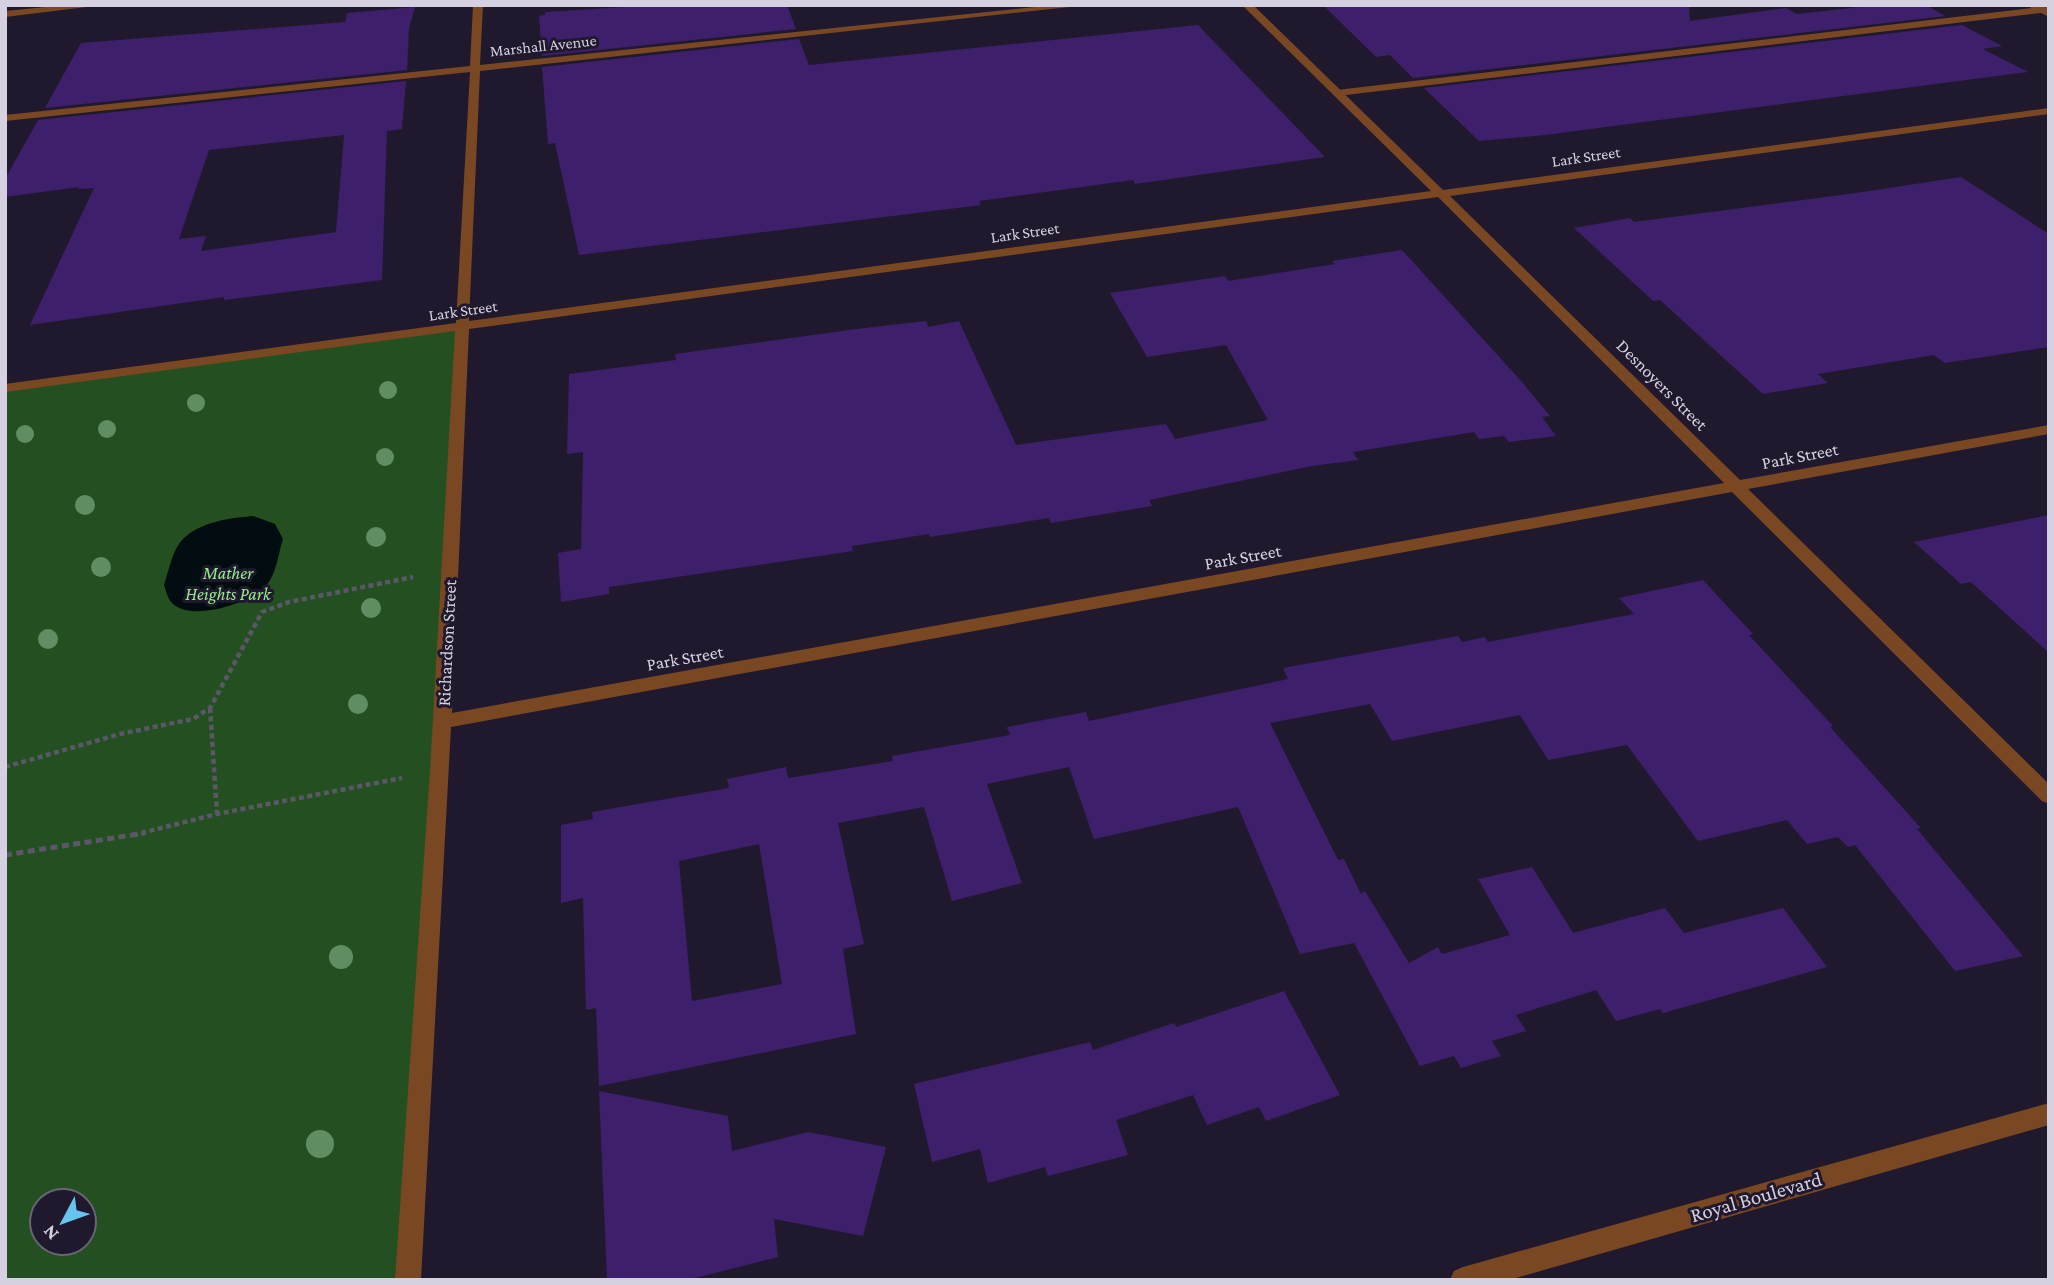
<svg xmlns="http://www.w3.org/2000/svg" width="2054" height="1285" viewBox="0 0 2054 1285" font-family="'Crimson Pro',serif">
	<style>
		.green { fill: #245021; fill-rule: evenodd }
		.water { fill: #000c10 }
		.building { fill: #3e1f6c; fill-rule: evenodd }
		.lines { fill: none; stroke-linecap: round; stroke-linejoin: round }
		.path-far1 { stroke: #5c5669; stroke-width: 4.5; stroke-dasharray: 5 3.5; stroke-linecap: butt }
		.path { stroke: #5c5669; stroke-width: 5; stroke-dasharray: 7 4.5; stroke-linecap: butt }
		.lane { fill: #794823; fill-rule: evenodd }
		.street { fill: #794823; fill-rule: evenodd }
		.tree { fill: #608e62 }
		.labels { text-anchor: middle; stroke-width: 6; stroke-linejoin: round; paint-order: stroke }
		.far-street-label { font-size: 16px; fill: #d5d1e0; stroke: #20192e }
		.street-label { font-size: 18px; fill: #d5d1e0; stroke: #20192e }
		.park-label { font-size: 18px; font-style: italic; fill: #94ee8d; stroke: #20192e }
		.near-street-label { font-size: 21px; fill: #d5d1e0; stroke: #20192e }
	</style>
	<rect width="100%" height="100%" fill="#20192e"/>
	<path class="green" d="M463,327L408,1280H5V388ZM42,1201H84V1243H42Z"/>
	<path class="water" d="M253,516L275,524L283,539C278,554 277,573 266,586C250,603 193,622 173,604C168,600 166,591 164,585C168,573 171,558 177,547C191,523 228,518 253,516Z"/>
	<path class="building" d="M658,5H787L796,29L542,56L539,16L545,15V12Z
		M1323,5H1689L1690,21L1786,8L1797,14L1878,5H1926L1945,16L1413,78L1390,55L1376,57Z
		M415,7L409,29L407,70L45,108L81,43L345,22L347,13Z
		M1198,25L1325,157L1135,184L1133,180L979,201L981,205L579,255L555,143L548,144L542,67L799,39L809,65Z
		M1962,25L2002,46L1983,49L2028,72L1545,135L1479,141L1424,88Z
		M406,81L402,129L387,131L382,280L224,300V297L30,325L94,188L78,189L79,187L5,197V179L38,120ZM344,135L336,232L201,251L206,236L179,239L209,150Z
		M1961,177L2049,234V347L1945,363L1934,355L1818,374L1828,383L1763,394L1660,300L1653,301L1574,228L1630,218L1634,222L1856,193Z
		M1402,250L1522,382L1550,416L1542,417L1556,436L1509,442L1504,436L1479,439L1474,432L1353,452L1358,460L1312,466L1149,500L1152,506L1051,523L1049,518L930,537L929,534L852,546L853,551L609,587V594L561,602L558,553L581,549L583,452L567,454L569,374L676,360L675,354L864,328L926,321L928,327L959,321L1016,445L1166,424L1175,439L1268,420L1226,345L1147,357L1110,293L1225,276L1228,281L1335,264L1332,261Z
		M2049,515V653L1971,582L1961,584L1914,542Z
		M1703,580L1753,634L1749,635L1833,726L1830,727L1921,828L1917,829L2023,956L1955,971L1855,845L1848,847L1838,837L1807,844L1787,820L1698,841L1627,745L1548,760L1520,715L1392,741L1370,704L1270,723L1338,860L1344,859L1361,894L1365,891L1409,963L1438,947L1442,954L1510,935L1478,879L1532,867L1573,933L1665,908L1684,933L1783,908L1827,967L1663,1013L1660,1009L1616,1021L1596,990L1516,1015L1526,1031L1492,1041L1501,1056L1461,1068L1454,1056L1420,1066L1354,943L1300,954L1238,807L1094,839L1069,767L987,784L1022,883L952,901L924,807L838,823L864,944L843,949L856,1034L599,1086L596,1008L586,1010L583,898L561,903V825L593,819L592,812L729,788L727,779L786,767L788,778L893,761L892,756L1010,735L1007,727L1086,712L1089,721L1288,679L1283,668L1458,636L1462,642L1485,637L1488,642L1634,614L1619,598ZM759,844L782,984L692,1001L679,861Z
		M1284,991L1340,1095L1266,1121L1259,1107L1207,1125L1193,1095L1116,1120L1128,1155L1048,1176L1045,1167L988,1183L980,1149L932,1162L914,1084L1090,1042L1093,1050L1174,1023L1176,1027Z
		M599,1091L728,1116L732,1151L808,1132L886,1147L863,1236L774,1219L778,1257L687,1280H607Z"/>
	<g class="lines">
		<path class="path-far1" d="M210,708L217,814
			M5,767L120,734L193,719L210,708L262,612L289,602L413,577
			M133,835L217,814L402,778"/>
		<path class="path" d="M5,855L145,833"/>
		<path class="lane" d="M66,5H103L5,17V11Z
			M2049,6V12L1337,96L1332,93L1337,90Z"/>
		<path class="street" d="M473,5H483L480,65L1054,5H1088L480,71L469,321L1431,191L1242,5H1253L1443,190L2049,108V114L1450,196L1740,480L2049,425V434L1748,489L2049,784V804L2042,801L1732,492L451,727L421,1280H395L430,771L455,331L5,392V384L456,323L470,72L5,121V115L470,66ZM1438,197L1724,483L452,713L469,329Z
			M2026,5H2039L2049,10V17Z
			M2049,1103V1125L1509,1280H1450L1454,1271L1463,1267Z"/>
	</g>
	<g class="tree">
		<circle cx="388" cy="390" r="9"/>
		<circle cx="196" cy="403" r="9"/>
		<circle cx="107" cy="429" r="9"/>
		<circle cx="25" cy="434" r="9"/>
		<circle cx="385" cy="457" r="9"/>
		<circle cx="85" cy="505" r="10"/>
		<circle cx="376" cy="537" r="10"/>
		<circle cx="101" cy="567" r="10"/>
		<circle cx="371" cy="608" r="10"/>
		<circle cx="48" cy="639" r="10"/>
		<circle cx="358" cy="704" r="10"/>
		<circle cx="341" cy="957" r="12"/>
		<circle cx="320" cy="1144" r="14"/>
	</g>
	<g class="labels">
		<g class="far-street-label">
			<text transform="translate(543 45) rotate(-6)" y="6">Marshall Avenue</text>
			<text transform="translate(1586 156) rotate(-8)" y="6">Lark Street</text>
			<text transform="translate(1025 232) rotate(-8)" y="6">Lark Street</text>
			<text transform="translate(463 310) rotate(-8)" y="6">Lark Street</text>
		</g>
		<g class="street-label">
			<text transform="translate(1662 385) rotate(45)" y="6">Desnoyers Street</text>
			<text transform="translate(1800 456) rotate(-11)" y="6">Park Street</text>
			<text transform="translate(1243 557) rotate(-10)" y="6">Park Street</text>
			<text transform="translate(447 643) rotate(-87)" y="6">Richardson Street</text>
			<text transform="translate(685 658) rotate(-10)" y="6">Park Street</text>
		</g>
		<g class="park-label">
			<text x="228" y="579">Mather<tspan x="228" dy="21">Heights Park</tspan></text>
		</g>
		<g class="near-street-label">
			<text transform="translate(1756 1197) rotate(-16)" y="7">Royal Boulevard</text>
		</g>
	</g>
	<rect width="2054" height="1285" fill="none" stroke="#d5d1e0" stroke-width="14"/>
	<g transform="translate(63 1222) rotate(229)"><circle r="33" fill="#20192e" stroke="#686375" stroke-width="2"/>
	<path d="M0-5L12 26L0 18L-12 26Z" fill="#67c4ef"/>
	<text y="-10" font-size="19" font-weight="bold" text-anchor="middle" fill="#d5d1e0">N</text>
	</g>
</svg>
